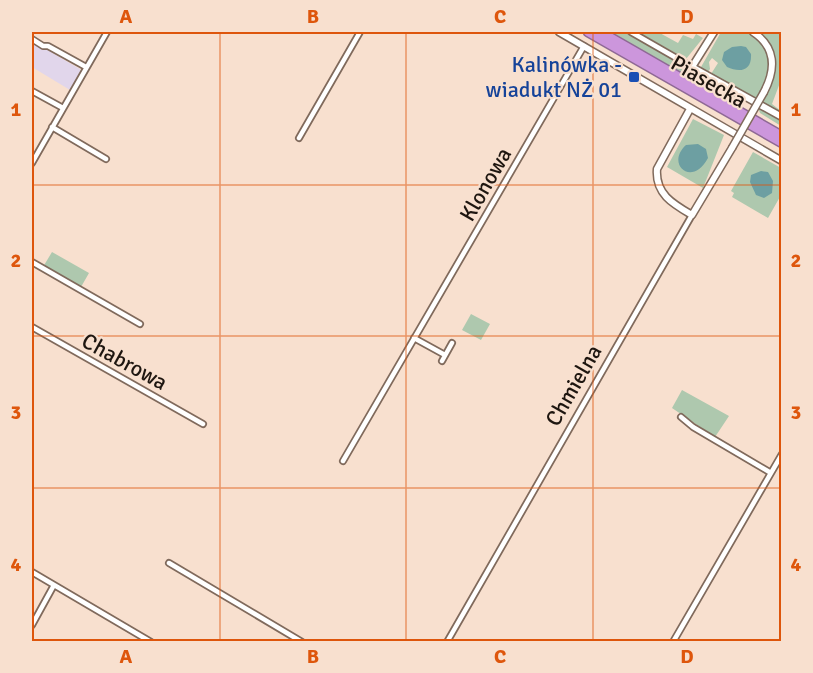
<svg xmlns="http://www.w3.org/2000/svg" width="813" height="673" viewBox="0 0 813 673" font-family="Signika,sans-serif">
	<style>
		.education { fill: #e1d6eb }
		.green { fill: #aec8ae }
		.water { fill: #6d9fa2 }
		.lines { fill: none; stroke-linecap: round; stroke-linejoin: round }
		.street-casing { stroke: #806a5c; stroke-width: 8 }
		.secondary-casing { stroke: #806a5c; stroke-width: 9 }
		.highway-casing { stroke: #8f6995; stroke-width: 11 }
		.street { stroke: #fff; stroke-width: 4.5 }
		.secondary { stroke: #fff; stroke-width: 6 }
		.highway { stroke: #cc96dc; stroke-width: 8 }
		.secondary-bridge-casing { stroke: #806a5c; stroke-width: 9; stroke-linecap: butt }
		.secondary-bridge { stroke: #fff; stroke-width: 6 }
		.grid { fill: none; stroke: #de560c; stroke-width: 1.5; stroke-opacity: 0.55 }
		.transit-dot { fill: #1a4fb4; stroke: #f8e0cf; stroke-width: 2 }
		.labels { text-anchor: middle; stroke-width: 4.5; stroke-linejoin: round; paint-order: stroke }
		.transit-label { font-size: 22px; fill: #164399; stroke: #f8e0cf; text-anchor: end }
		.street-label { font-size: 22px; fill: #1e1610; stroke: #f8e0cf }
		.neatline { fill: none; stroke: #de560c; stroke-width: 2 }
		.grid-label { font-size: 20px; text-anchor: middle; font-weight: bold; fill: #de560c }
	</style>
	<rect width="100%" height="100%" fill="#f8e0cf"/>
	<path class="education" d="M32,41L80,69L81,72L70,90L32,67Z"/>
	<path class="green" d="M610,32H626L743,97L741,101L717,87L714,91Z
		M638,32H658L678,43L683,35L693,39L696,34L703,38L686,59Z
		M721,32H749L759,40L769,54V74L756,99L711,74L718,63L712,58L709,62L710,69L708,72L701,67Z
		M758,32H781V80L772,104L781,111V113L761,102C775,76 786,53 758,32Z
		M745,98L781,119V126L760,113L758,108L744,100Z
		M693,119L724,135L703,188L667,167Z
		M753,152L781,168V195L768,218L732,197L734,193L731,191Z
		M52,252L89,273L81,287L43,267Z
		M471,314L490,324L481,340L462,330Z
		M682,390L729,416L715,437L672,408Z"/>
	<path class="water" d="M741,46L746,47L751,54C752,71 740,73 727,67L722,60L724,52L732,47Z
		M698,144L706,149L708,158C692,188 665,164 686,145Z
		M761,171L768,172L773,181L772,193L764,198L756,195L750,182L751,175Z"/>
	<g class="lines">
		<g class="street-casing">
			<path id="street" d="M631,32L692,67
				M32,39L43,46H48L86,67
				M32,91L63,108
				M52,127L106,159
				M299,138L360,32
				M32,163L107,32
				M32,262L140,324
				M32,327L203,424
				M414,338L445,355
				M442,361L452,343
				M681,417L693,427L771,473
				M343,461L584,46
				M169,563L302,642
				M32,572L151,642
				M32,625L54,585
				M447,642L692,215
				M673,642L782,454"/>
		</g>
		<g class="secondary-casing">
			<path id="secondary" d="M559,32L782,161
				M714,32L692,67L782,117
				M753,32C776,47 776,69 764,92
				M690,109L657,169C655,194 673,204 692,215L732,148"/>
		</g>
		<g class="highway-casing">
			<path id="highway" d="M588,32L782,143
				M601,32L782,136"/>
		</g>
		<use href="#street" class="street"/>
		<use href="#secondary" class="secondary"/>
		<use href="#highway" class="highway"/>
		<g class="secondary-bridge-casing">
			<path id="secondary-bridge" d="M732,148L764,92"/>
		</g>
		<use href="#secondary-bridge" class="secondary-bridge"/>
	</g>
	<path class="grid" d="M220,32V642M406,32V642M593,32V642M32,185H782M32,336H782M32,488H782"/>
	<rect class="transit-dot" x="628" y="71" width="12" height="12" rx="3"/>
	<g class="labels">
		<g class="transit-label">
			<text x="622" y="72">Kalinówka -<tspan x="622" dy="25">wiadukt NŻ 01</tspan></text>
		</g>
		<g class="street-label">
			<text transform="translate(709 81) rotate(30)" y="8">Piasecka</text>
			<text transform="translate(485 184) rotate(-60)" y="8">Klonowa</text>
			<text transform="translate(125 361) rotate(29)" y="8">Chabrowa</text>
			<text transform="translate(573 385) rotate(-60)" y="8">Chmielna</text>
		</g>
	</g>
	<rect width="813" height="673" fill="none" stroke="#f8e0cf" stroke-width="66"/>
	<rect x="33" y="33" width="747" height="607" class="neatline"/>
	<g class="grid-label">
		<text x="126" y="23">A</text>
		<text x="313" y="23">B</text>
		<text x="500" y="23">C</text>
		<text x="687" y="23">D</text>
		<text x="16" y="116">1</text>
		<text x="796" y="116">1</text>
		<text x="16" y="267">2</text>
		<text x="796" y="267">2</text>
		<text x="16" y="419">3</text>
		<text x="796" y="419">3</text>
		<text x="16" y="571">4</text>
		<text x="796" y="571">4</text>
		<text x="126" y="663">A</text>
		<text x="313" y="663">B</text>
		<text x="500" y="663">C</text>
		<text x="687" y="663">D</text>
	</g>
</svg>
